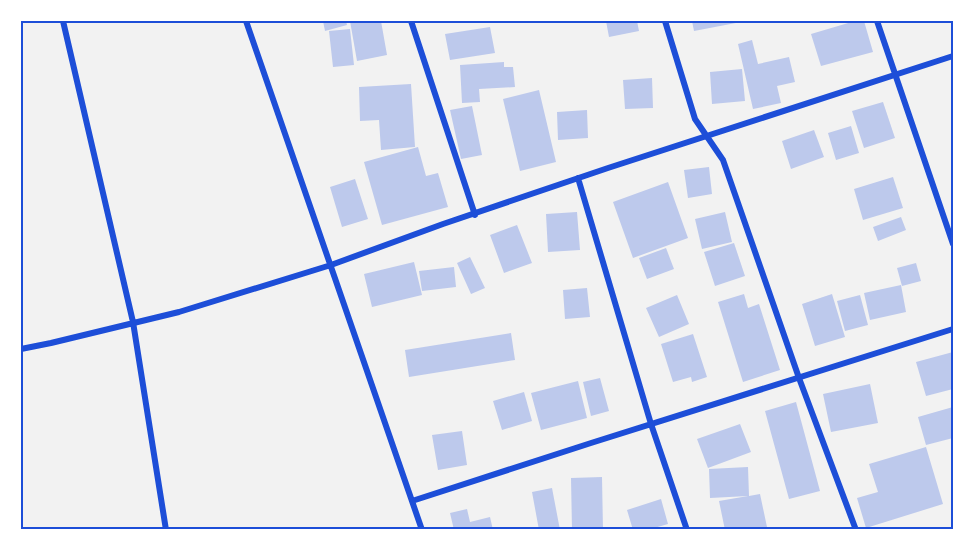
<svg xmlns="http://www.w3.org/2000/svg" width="974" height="551" viewBox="0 0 974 551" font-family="Cabin,sans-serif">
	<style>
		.building { fill: #bdc9ec }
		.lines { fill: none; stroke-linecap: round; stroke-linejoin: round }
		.minor { stroke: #1d4ed8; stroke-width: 6 }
		.neatline { fill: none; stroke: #1d4ed8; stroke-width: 2 }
	</style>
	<rect width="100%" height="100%" fill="#f2f2f2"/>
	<path class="building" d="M323,21H346L347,25L325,31Z
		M350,21H381L387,55L357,61Z
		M606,21H637L639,31L609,37Z
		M692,21H741V22L694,31Z
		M855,21H864L873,52L821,66L811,34Z
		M490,27L495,53L450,60L445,34Z
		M350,29L354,65L333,67L329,31Z
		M752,40L758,64L789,57L795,82L777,86L781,103L753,109L738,44Z
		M504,62V67H513L515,87L479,89L480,102L462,103L460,65Z
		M742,69L745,101L712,104L710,72Z
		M652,78L653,108L625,109L623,80Z
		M411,84L415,147L381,150L379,120L360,121L359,87Z
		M539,90L556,162L520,171L503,99Z
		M883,102L895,138L864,148L852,111Z
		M472,106L482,155L461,159L450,110Z
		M587,110L588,138L558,140L557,112Z
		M851,126L859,153L836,160L828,133Z
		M814,130L824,157L791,169L782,141Z
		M418,147L426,176L438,173L448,207L382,225L364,162Z
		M709,167L712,194L688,198L684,170Z
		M893,177L903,208L863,220L854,189Z
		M355,179L368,219L342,227L330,187Z
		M668,182L688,238L633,258L613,202Z
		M577,212L580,250L548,252L546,214Z
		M725,212L732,242L702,249L695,219Z
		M901,217L906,230L878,241L873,227Z
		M517,225L532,263L504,273L490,235Z
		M734,243L745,276L715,286L704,252Z
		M666,248L674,269L647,279L639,258Z
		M470,257L485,288L471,294L457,263Z
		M414,262L422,295L372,307L364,274Z
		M916,263L921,281L902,286L897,268Z
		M454,267L456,287L422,291L419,271Z
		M901,285L906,312L870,320L864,293Z
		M587,288L590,317L565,319L563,290Z
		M744,294L748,308L759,304L780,370L743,382L718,302Z
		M832,294L845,337L815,346L802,304Z
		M677,295L689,324L659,337L646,308Z
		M860,295L868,325L845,331L837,301Z
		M511,333L515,360L409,377L405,350Z
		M693,334L707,377L692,382L691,377L673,382L661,344Z
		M953,352V389L926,396L916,362Z
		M600,378L609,411L591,416L583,382Z
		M578,381L587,418L541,430L531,393Z
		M870,384L878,423L831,432L823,394Z
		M524,392L532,421L502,430L493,401Z
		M796,402L820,491L789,499L765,411Z
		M953,407V438L926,445L918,417Z
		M740,424L751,452L708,468L697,439Z
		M462,431L467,465L438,470L432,435Z
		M926,447L943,504L866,528L857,498L878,492L869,464Z
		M748,467L749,496L760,494L767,527L751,530H725L719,501L748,496L710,498L709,469Z
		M602,477L603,530H572L571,478Z
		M552,488L560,530H539L532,492Z
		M661,499L668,524L647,530H633L627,510Z
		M467,509L470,522L490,517L493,530H454L450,513Z"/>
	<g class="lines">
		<path class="minor" d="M63,21L133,322L166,530
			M246,21L422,530
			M411,21L475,215
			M665,21L695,119L723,160L799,378L856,530
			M877,21L953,244
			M578,178L651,424L687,530
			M21,349L51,343L179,312L331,265L443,224L608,168L953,56
			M412,501L591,443L953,329"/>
	</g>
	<rect width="974" height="551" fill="none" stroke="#ffffff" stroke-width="45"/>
	<rect x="22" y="22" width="930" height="506" class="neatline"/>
</svg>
